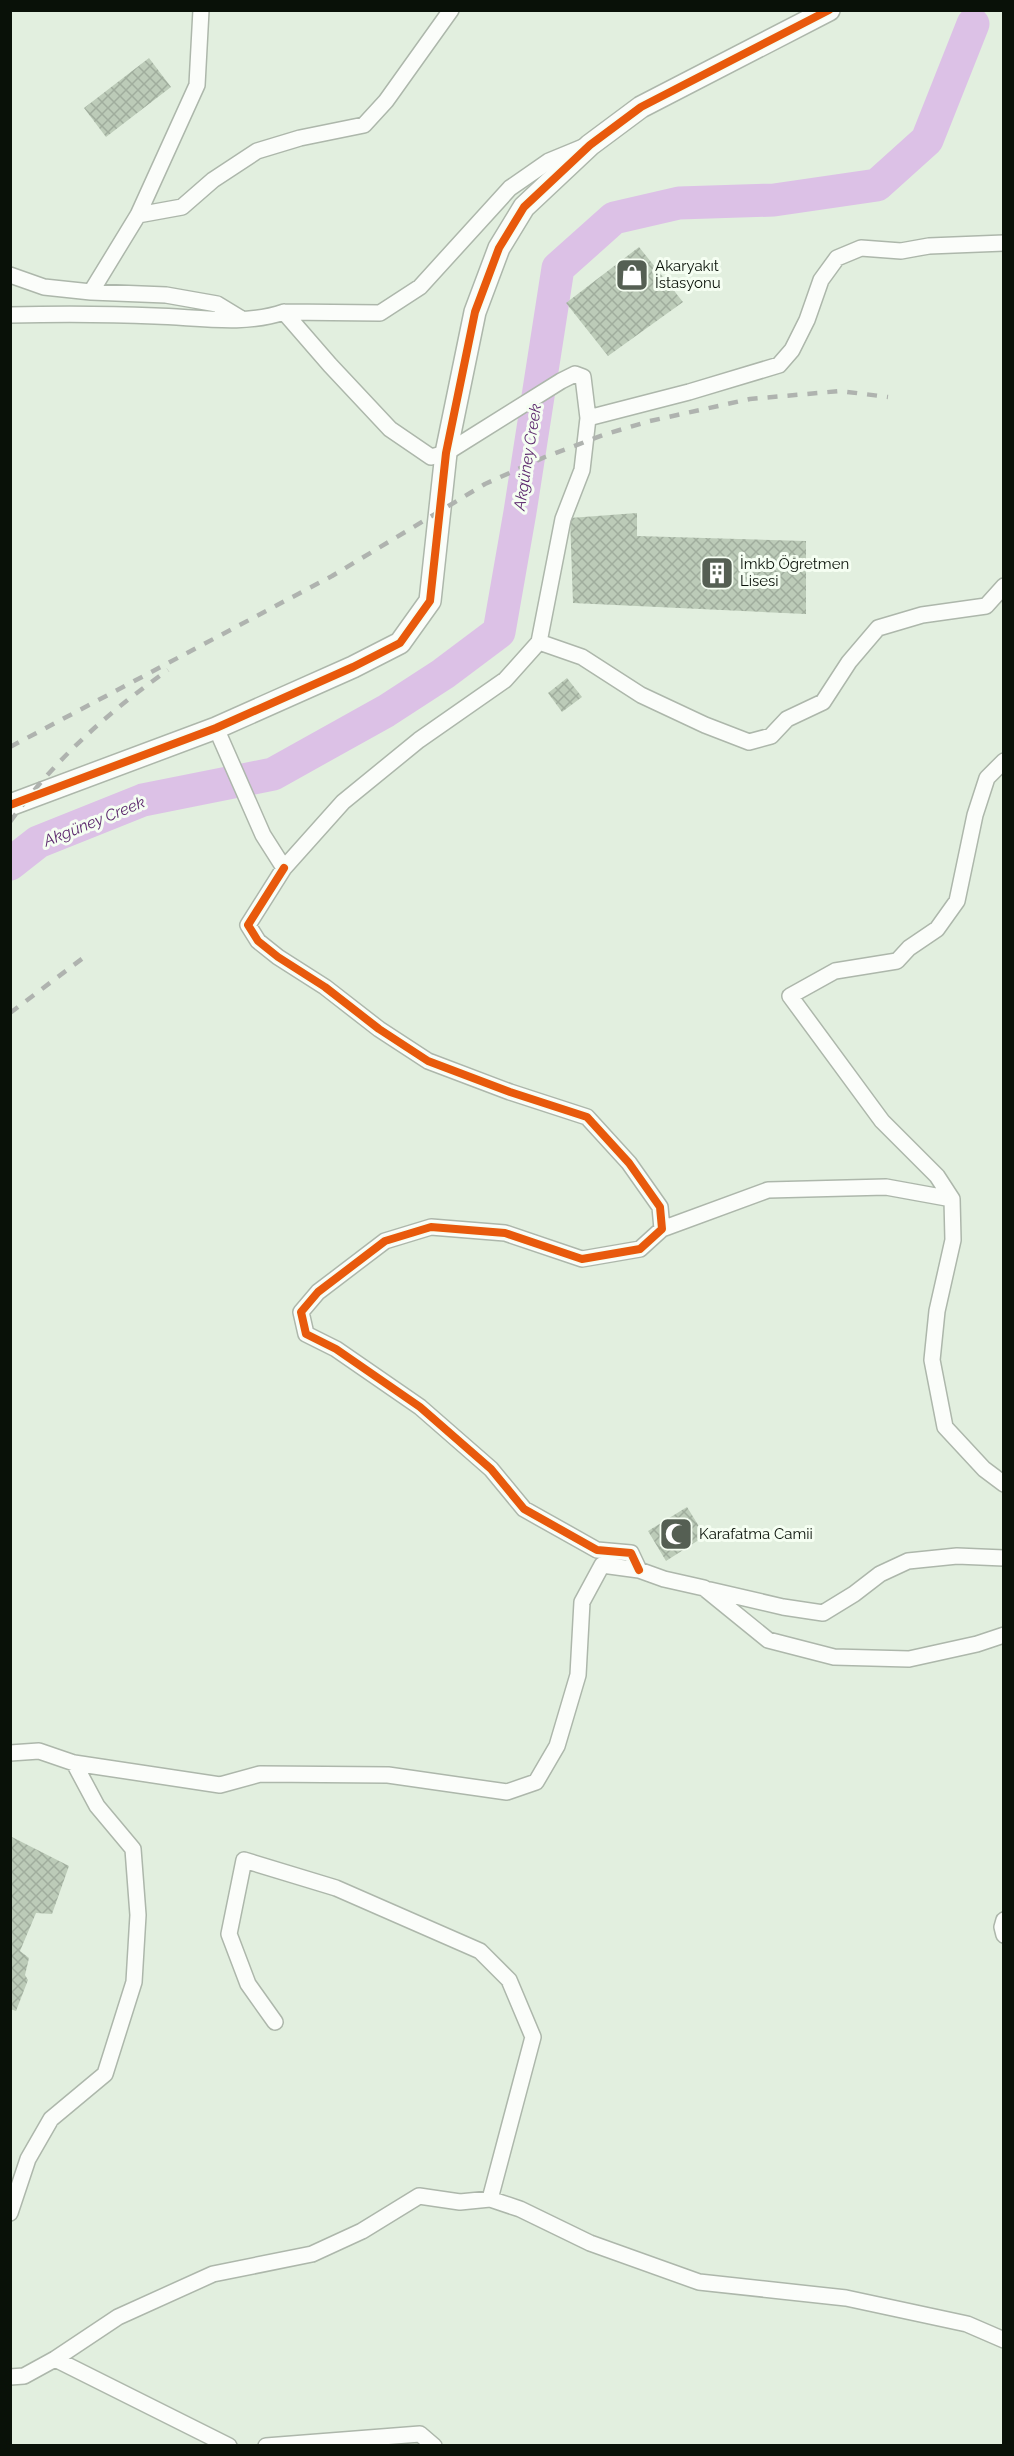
<svg xmlns="http://www.w3.org/2000/svg" width="1014" height="2456" viewBox="0 0 1014 2456" font-family="Raleway,sans-serif">
	<style>
		.lines { fill: none; stroke-linecap: round; stroke-linejoin: round }
		.river { stroke: #dcc1e6; stroke-width: 33 }
		.building { fill: url(#building-cross-hatch) }
		.street-casing { stroke: #adb7ab; stroke-width: 18 }
		.secondary-casing { stroke: #adb7ab; stroke-width: 24 }
		.street { stroke: #fbfdfa; stroke-width: 15 }
		.secondary { stroke: #fbfdfa; stroke-width: 21 }
		.rail { stroke: #afb3af; stroke-width: 4.5; stroke-dasharray: 10 10; stroke-linecap: butt }
		.cycleway-casing { stroke: #f5fef2; stroke-width: 11 }
		.cycleway { stroke: #e8590c; stroke-width: 8 }
		.labels { text-anchor: middle; stroke-width: 6; stroke-linejoin: round; paint-order: stroke }
		.poi-label { font-size: 15px; fill: #091108; stroke: #f5fef2; text-anchor: start }
		.water-label { font-size: 16px; font-style: italic; fill: #5d296e; stroke: #f5fef2 }
	</style>
	<defs>
		<pattern id="building-cross-hatch" width="8" height="8" patternUnits="userSpaceOnUse" patternTransform="scale(1.5)"><rect width="8" height="8" fill="#bccbb8"/><path d="M0 0l8 8M0 8l8-8" fill="none" stroke="#a0ad9d"/></pattern>
	</defs>
	<rect width="100%" height="100%" fill="#e2efdf"/>
	<g class="lines">
		<path class="river" d="M10,864L38,842L143,800L273,774L386,711L443,674L499,632L520,512L558,268L614,218L679,203L774,200L877,185L927,140L973,24"/>
	</g>
	<path class="building" d="M149,58L171,87L106,137L84,108Z
		M639,247L683,302L608,356L566,303Z
		M637,513V536L806,541V614L573,603L570,518Z
		M567,678L582,697L562,712L548,693Z
		M687,1507L705,1536L666,1561L648,1531Z
		M10,1836L69,1866L52,1914L36,1913L20,1951L29,1958L25,1975L28,1980L16,2011L10,2009Z"/>
	<g class="lines">
		<g class="street-casing">
			<path id="street" d="M138,215L182,207L213,180L257,151L300,138L364,125L386,101L451,10
				M10,275L44,287L91,292L166,295L217,304L240,318
				M91,292L138,215L197,85L201,10
				M10,315C59,314 107,314 155,316C196,317 244,326 284,312L380,313L420,287L510,188L549,161L583,147
				M588,418L689,392L779,365L792,350L807,320L821,280L837,258L861,248L901,251L929,246L1004,243
				M539,642L582,657L641,695L705,725L749,742L771,736L787,719L823,702L849,662L878,628L922,615L986,606L1004,586
				M216,728L263,835L284,868L343,802L419,740L505,680L539,642L563,519L582,470L588,418L583,377L575,374L561,381L446,453L431,457L390,429L330,365L284,312
				M1004,761L987,778L975,815L957,901L937,929L909,948L897,961L835,971L790,996L882,1121L937,1176L952,1199L953,1240L937,1311L932,1360L945,1427L984,1469L1004,1484
				M284,868L248,925L258,941L278,957L325,987L379,1029L428,1061L510,1092L587,1117L629,1163L660,1207L662,1229L640,1249L582,1259L505,1233L431,1227L385,1241L318,1292L301,1312L306,1334L336,1349L420,1407L491,1469L524,1509L597,1550L631,1553L639,1570
				M662,1229L768,1190L886,1187L952,1199
				M710,1590L783,1607L823,1613L854,1594L880,1574L908,1561L957,1556L1004,1558
				M10,1753L39,1751L74,1763L220,1785L260,1774L388,1775L507,1792L536,1782L557,1746L578,1675L582,1602L602,1565L639,1570L664,1579L704,1588L768,1640L834,1657L909,1659L977,1644L1004,1635
				M1004,1920L1002,1927L1004,1935
				M275,2022L248,1984L229,1934L244,1860L336,1888L480,1951L509,1980L533,2037L490,2199
				M10,2213L28,2159L51,2119L105,2074L134,1982L138,1915L133,1849L97,1806L74,1763
				M55,2359L229,2446
				M10,2377L24,2376L55,2359L118,2317L213,2274L312,2254L362,2231L419,2196L460,2202L490,2199L520,2209L590,2243L699,2282L846,2298L967,2324L1004,2340
				M266,2446L420,2434L434,2446"/>
		</g>
		<g class="secondary-casing">
			<path id="secondary" d="M10,805L216,728L353,667L400,643L430,601L446,453L475,312L499,248L524,207L590,145L641,107L829,10"/>
		</g>
		<use href="#street" class="street"/>
		<use href="#secondary" class="secondary"/>
		<path class="rail" d="M10,747L332,576L485,484L545,457L606,434L650,421L750,399L840,391L888,397
			M10,822C53,761 107,713 168,670
			M10,1013L83,958"/>
		<g class="cycleway-casing">
			<path id="cycleway" d="M10,805L216,728L353,667L400,643L430,601L446,453L475,312L499,248L524,207L590,145L641,107L829,10
				M284,868L248,925L258,941L278,957L325,987L379,1029L428,1061L510,1092L587,1117L629,1163L660,1207L662,1229L640,1249L582,1259L505,1233L431,1227L385,1241L318,1292L301,1312L306,1334L336,1349L420,1407L491,1469L524,1509L597,1550L631,1553L639,1570"/>
		</g>
		<use href="#cycleway" class="cycleway"/>
	</g>
	<defs>
		<g id="shop-square" transform="scale(1.725)"><rect x="-9" y="-9" width="18" height="18" rx="4" fill="#555f53" stroke="#f5fef2"/><path d="M-5-2.5h2.3a2.7 3.5 0 0 1 5.4 0H5L5.5 6h-11ZM-1.5-2.5h3a1.5 2.3 0 0 0-3 0Z" fill="#fff"/></g>
		<g id="building-square" transform="scale(1.725)"><rect x="-9" y="-9" width="18" height="18" rx="4" fill="#555f53" stroke="#f5fef2"/><path d="M-4-6H4V6H1V3H-1V6H-4ZM-2.5-4.3h1.7v1.8h-1.7ZM.8-4.3h1.7v1.8H.8ZM-2.5-1h1.7V.8h-1.7ZM.8-1h1.7V.8H.8Z" fill="#fff"/></g>
		<g id="mosque-square" transform="scale(1.725)"><rect x="-9" y="-9" width="18" height="18" rx="4" fill="#555f53" stroke="#f5fef2"/><path d="M3.5-4.9A6 6 0 1 0 3.5 4.9A5 5 0 1 1 3.5-4.9Z" fill="#fff"/></g>
	</defs>
	<g fill-rule="evenodd">
		<use href="#shop-square" x="632" y="275"/>
		<use href="#building-square" x="717" y="573"/>
		<use href="#mosque-square" x="676" y="1534"/>
	</g>
	<g class="labels">
		<g class="poi-label">
			<text x="655" y="271">Akaryakıt<tspan x="655" dy="17">İstasyonu</tspan></text>
			<text x="740" y="569">İmkb Öğretmen<tspan x="740" dy="17">Lisesi</tspan></text>
			<text x="699" y="1539">Karafatma Camii</text>
		</g>
		<g class="water-label">
			<text transform="translate(527 457) rotate(-81)" y="6">Akgüney Creek</text>
			<text transform="translate(94 821) rotate(-22)" y="6">Akgüney Creek</text>
		</g>
	</g>
	<rect width="1014" height="2456" fill="none" stroke="#091108" stroke-width="24"/>
</svg>
